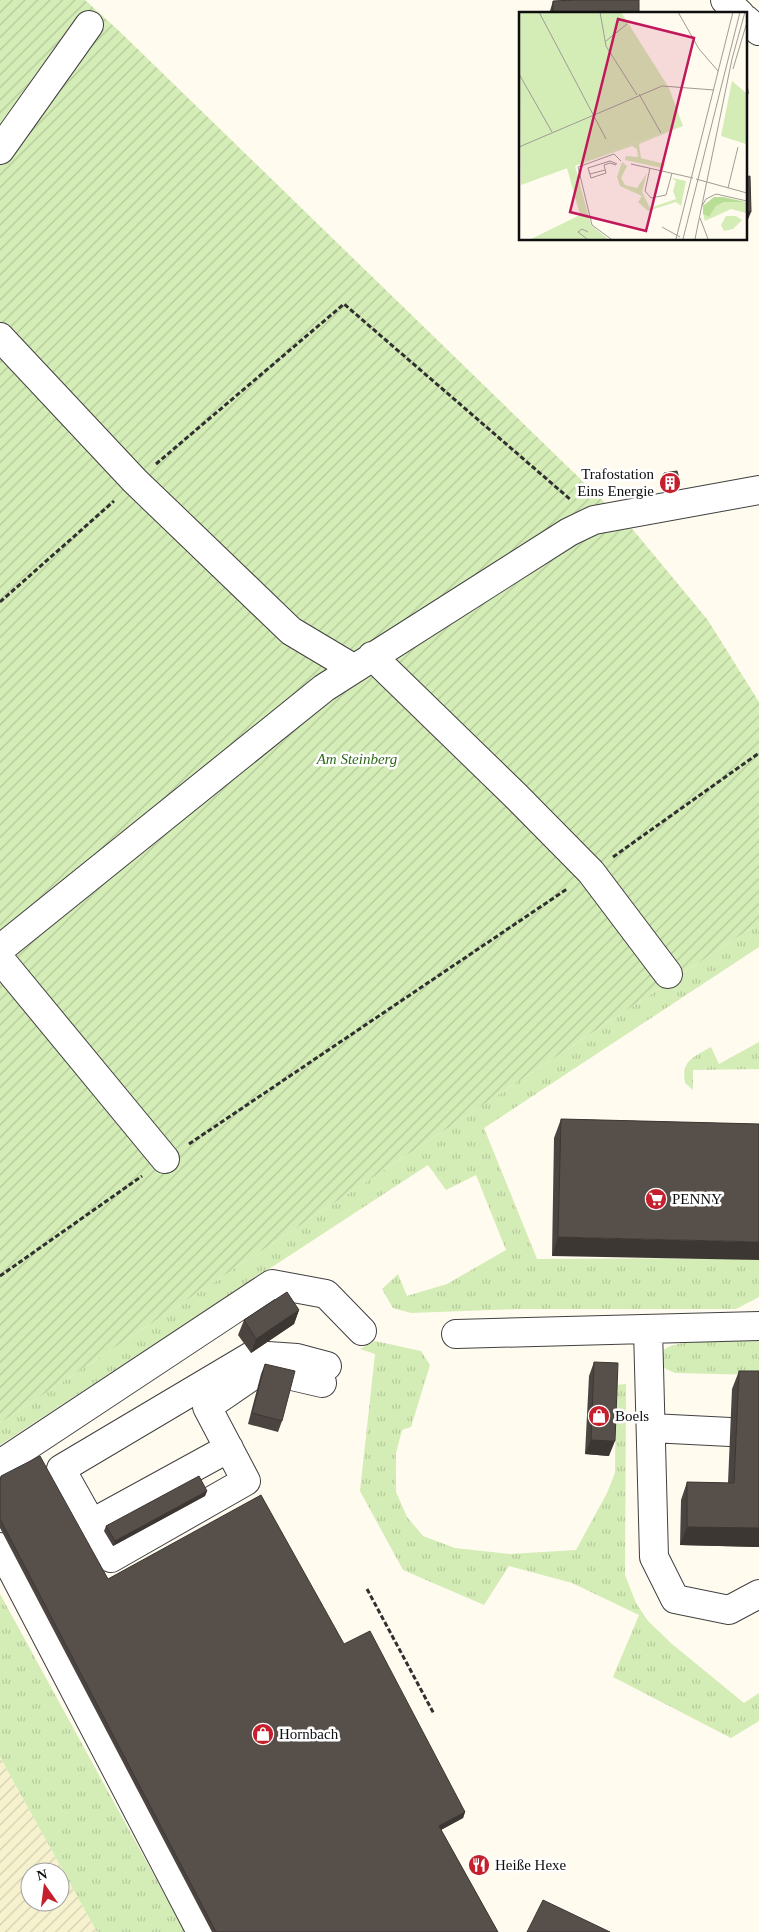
<svg xmlns="http://www.w3.org/2000/svg" width="759" height="1932" viewBox="0 0 759 1932" font-family="Georgia,serif">
	<style>
		.farmland { fill: url(#farmland-furrows); fill-rule: evenodd }
		.grass { fill: url(#grass-tufts) }
		.garden { fill: url(#garden-furrows) }
		.lines { fill: none; stroke-linecap: round; stroke-linejoin: round }
		.minor-casing { stroke: #414141; stroke-width: 30 }
		.path { stroke: #303030; stroke-width: 3; stroke-dasharray: 5 2.5; stroke-linecap: butt }
		.minor { stroke: #fff; stroke-width: 28 }
		.wall { fill: #4b4440 }
		.shaded-wall { fill: #3d3734 }
		.building { fill: #574f4a; stroke: #3d3734 }
		.labels { text-anchor: middle; stroke-width: 5; stroke-linejoin: round; paint-order: stroke }
		.poi-label { font-size: 15px; fill: #0e0e0e; stroke: #fff; text-anchor: start }
		.park-label { font-size: 15px; font-style: italic; fill: #2e691b; stroke: #fff }
		.inset-road { fill: none; stroke: #9f9c95; stroke-width: 1 }
		.view { fill: #c2185b; fill-opacity: 0.15; stroke: #c2185b; stroke-width: 2.5 }
		.inset-edge { fill: none; stroke: #0e0e0e; stroke-width: 2.5 }
	</style>
	<defs>
		<pattern id="farmland-furrows" width="10" height="10" patternUnits="userSpaceOnUse" patternTransform="scale(1.25)"><rect width="10" height="10" fill="#f7f2ce"/><path d="M-1 1l2-2M0 10L10 0M9 11l2-2" fill="none" stroke="#d3ceb0"/></pattern>
		<pattern id="grass-tufts" width="24" height="20" patternUnits="userSpaceOnUse" patternTransform="scale(1.25)"><rect width="24" height="20" fill="#d4ecb6"/><path d="M3 7l-1-3M5 7V3M7 7l1-3M15 17l-1-3M17 17v-4M19 17l1-3" fill="none" stroke="#b5c99b"/></pattern>
		<pattern id="garden-furrows" width="10" height="10" patternUnits="userSpaceOnUse" patternTransform="scale(1.25)"><rect width="10" height="10" fill="#d4ecb6"/><path d="M-1 1l2-2M0 10L10 0M9 11l2-2" fill="none" stroke="#b5c99b"/></pattern>
	</defs>
	<rect width="100%" height="100%" fill="#fffbef"/>
	<path class="farmland" d="M0,1757L97,1932H0ZM30,1872H60V1902H30Z"/>
	<path class="grass" d="M759,923V947L484,1128L537,1259L759,1258V1297L736,1309H520L411,1313L393,1308L382,1289L398,1274L407,1296L447,1284L506,1250L476,1175L446,1190L428,1165L0,1445V1423Z
		M759,1042V1069L693,1070V1090L685,1083C681,1060 694,1057 711,1047L719,1064Z
		M375,1341L421,1351L430,1365L411,1427L402,1430L396,1453V1492L407,1517L423,1536L455,1548L510,1554L576,1550L607,1493L615,1473L616,1385L626,1384L625,1575L636,1603L648,1621L672,1644L744,1703L759,1693V1721L731,1738L613,1677L639,1615L572,1583L509,1566L484,1605L403,1570L360,1491L375,1354L360,1349Z
		M759,1341V1375L675,1373L664,1368C662,1362 659,1355 664,1350C673,1338 742,1341 759,1341Z
		M0,1594L185,1932H97L0,1757Z"/>
	<path class="garden" d="M0,0H85L117,29L634,531L707,619L759,702V923L0,1423Z"/>
	<g class="lines">
		<g class="minor-casing">
			<path id="minor" d="M725,0L740,14
				M745,19L759,31
				M0,150L89,25
				M0,337L135,481L291,631L353,668
				M372,656L516,796L591,872L668,974
				M0,949L324,688L569,532L594,520L759,490
				M0,959L165,1159
				M648,1329L654,1557L675,1599L729,1610L759,1594
				M456,1334L759,1326
				M322,1383L262,1369L207,1407L246,1481L111,1558L61,1469L253,1355L297,1358L327,1366
				M651,1428L730,1432
				M0,1464L272,1284L326,1294L362,1331
				M92,1523L229,1448
				M0,1547L201,1932"/>
		</g>
		<path class="path" d="M156,464L344,304L571,500
			M0,602L114,501
			M613,857L759,753
			M189,1144L567,889
			M0,1276L142,1176
			M367,1589L434,1714"/>
		<use href="#minor" class="minor"/>
	</g>
	<path class="wall" d="M571,0H639V14H549L553,1Z
		M664,473L680,482L678,487L665,489L662,478Z
		M561,1119L759,1124L552,1256L554,1138Z
		M299,1310L294,1324L251,1353L238,1335L244,1320Z
		M594,1362L609,1456L585,1454L589,1376Z
		M265,1364L282,1421L278,1432L248,1424L261,1374Z
		M739,1371H759V1547L680,1545L681,1500L687,1482L728,1483L732,1389Z
		M1,1476L108,1579L344,1644L465,1812L463,1818L441,1830L498,1932H212L0,1528V1480Z
		M207,1491L205,1496L113,1546L104,1531L106,1526Z"/>
	<path class="shaded-wall" d="M745,94H748L745,101Z
		M745,212H751L747,222H745Z
		M680,482L678,487L665,489L667,484Z
		M558,1237L759,1242V1260L552,1256Z
		M299,1310L294,1324L251,1353L256,1339Z
		M591,1440L615,1441L609,1456L585,1454Z
		M207,1491L205,1496L113,1546L115,1541Z
		M687,1527L759,1528V1547L680,1545Z
		M465,1812L463,1818L437,1832L439,1826Z"/>
	<path class="building" d="M575,0H639V14H553V1Z
		M745,53L748,94H745Z
		M750,176L751,212H745V177Z
		M677,471L680,482L667,484L664,473Z
		M561,1119L759,1124V1242L558,1237Z
		M287,1292L299,1310L256,1339L244,1320Z
		M594,1362L618,1363L615,1441L591,1440Z
		M265,1364L295,1371L282,1421L252,1413Z
		M739,1371H759V1528L687,1527V1482L734,1483Z
		M40,1456L108,1579L261,1495L344,1644L370,1631L465,1812L439,1826L498,1932H216L0,1519V1482L1,1476Z
		M199,1476L207,1491L115,1541L106,1526Z
		M543,1900L610,1932H527Z"/>
	<defs>
		<g id="building-disc" transform="scale(1.125)"><circle r="9.5" fill="#c51f2d" stroke="#fff"/><path d="M-4-6H4V6H1V3H-1V6H-4ZM-2.5-4.3h1.7v1.8h-1.7ZM.8-4.3h1.7v1.8H.8ZM-2.5-1h1.7V.8h-1.7ZM.8-1h1.7V.8H.8Z" fill="#fff"/></g>
		<g id="supermarket-disc" transform="scale(1.125)"><circle r="9.5" fill="#c51f2d" stroke="#fff"/><path d="M-6-5.5h2.5l.6 2H6L4.5 2H-2.5L-4.4-4H-6ZM-1.5 3.2a1.3 1.3 0 1 0 .1 0ZM3 3.2a1.3 1.3 0 1 0 .1 0Z" fill="#fff"/></g>
		<g id="shop-disc" transform="scale(1.125)"><circle r="9.5" fill="#c51f2d" stroke="#fff"/><path d="M-5-2.5h2.3a2.7 3.5 0 0 1 5.4 0H5L5.5 6h-11ZM-1.5-2.5h3a1.5 2.3 0 0 0-3 0Z" fill="#fff"/></g>
		<g id="restaurant-disc" transform="scale(1.125)"><circle r="9.5" fill="#c51f2d" stroke="#fff"/><path d="M-5-6h1v4h1v-4h1v4h1v-4h1v5L-1.5 .5V6h-2V.5L-5-1ZM5-6V6H3V1.5H1.5Q1.5-4 5-6Z" fill="#fff"/></g>
	</defs>
	<g fill-rule="evenodd">
		<use href="#building-disc" x="670" y="483"/>
		<use href="#supermarket-disc" x="656" y="1199"/>
		<use href="#shop-disc" x="599" y="1416"/>
		<use href="#shop-disc" x="263" y="1734"/>
		<use href="#restaurant-disc" x="479" y="1865"/>
	</g>
	<g class="labels">
		<g class="poi-label">
			<text x="654" y="479" text-anchor="end">Trafostation<tspan x="654" dy="17">Eins Energie</tspan></text>
			<text x="672" y="1204">PENNY</text>
			<text x="615" y="1421">Boels</text>
			<text x="279" y="1739">Hornbach</text>
			<text x="495" y="1870">Heiße Hexe</text>
		</g>
		<g class="park-label">
			<text x="357" y="764">Am Steinberg</text>
		</g>
	</g>
	<g transform="translate(519 12)">
		<rect width="228" height="228" fill="#fffbef"/>
		<path d="M213,69L227,81V132L202,124ZM164,114L120,132L122,146L145,152L147,149L146,153L143,156L106,148L107,144L119,145L118,137L113,134L56,154L72,213L89,227H12L61,203L48,156ZM103,150L108,154L102,166L106,173L118,176L128,161L123,180L131,196L157,187L154,179L157,169L153,166L167,169L162,194L157,190L129,199L119,190L123,184L101,174L98,165ZM205,190H227V201L212,197L186,209L184,202L190,205L197,194ZM207,204H217L223,208L214,217L205,219L202,213Z" fill="#d4ecb6"/>
		<path d="M195,185H204L227,190H205L197,194L190,205L184,202V194Z" fill="#b8dd95"/>
		<path d="M0,0H102L150,76L164,114L2,173Z" fill="#d4ecb6"/>
		<path class="inset-road" d="M20,0L87,127M81,0L87,34L118,83M159,0L180,37L199,59M87,29L108,12M214,57L228,10M0,62L33,120M120,82L142,121M0,135L143,74L195,78M112,152L174,166M97,153L91,151L85,153L87,161L72,166L69,156L91,149L98,152M131,156L126,179L132,186L147,183L153,161M71,162L86,158M177,167L228,181M209,176L219,135M183,194L187,187L197,182L228,189M181,206L189,227M143,215L161,225M68,227L59,220L63,217L69,220M92,227L73,213L59,155L95,142L102,149M157,227L214,0M164,227L221,0M176,227L213,47L226,0"/>
		<path class="view" d="M99,7L175,26L127,219L51,200Z"/>
		<rect width="228" height="228" class="inset-edge"/>
	</g>
	<g transform="translate(45 1887) rotate(346)"><circle r="24" fill="#ffffff" stroke="#9f9f9f"/>
	<path d="M0-4L9 19L0 12L-9 19Z" fill="#c51f2d"/>
	<text y="-8" font-size="14" font-weight="bold" text-anchor="middle" fill="#0e0e0e">N</text>
	</g>
</svg>
